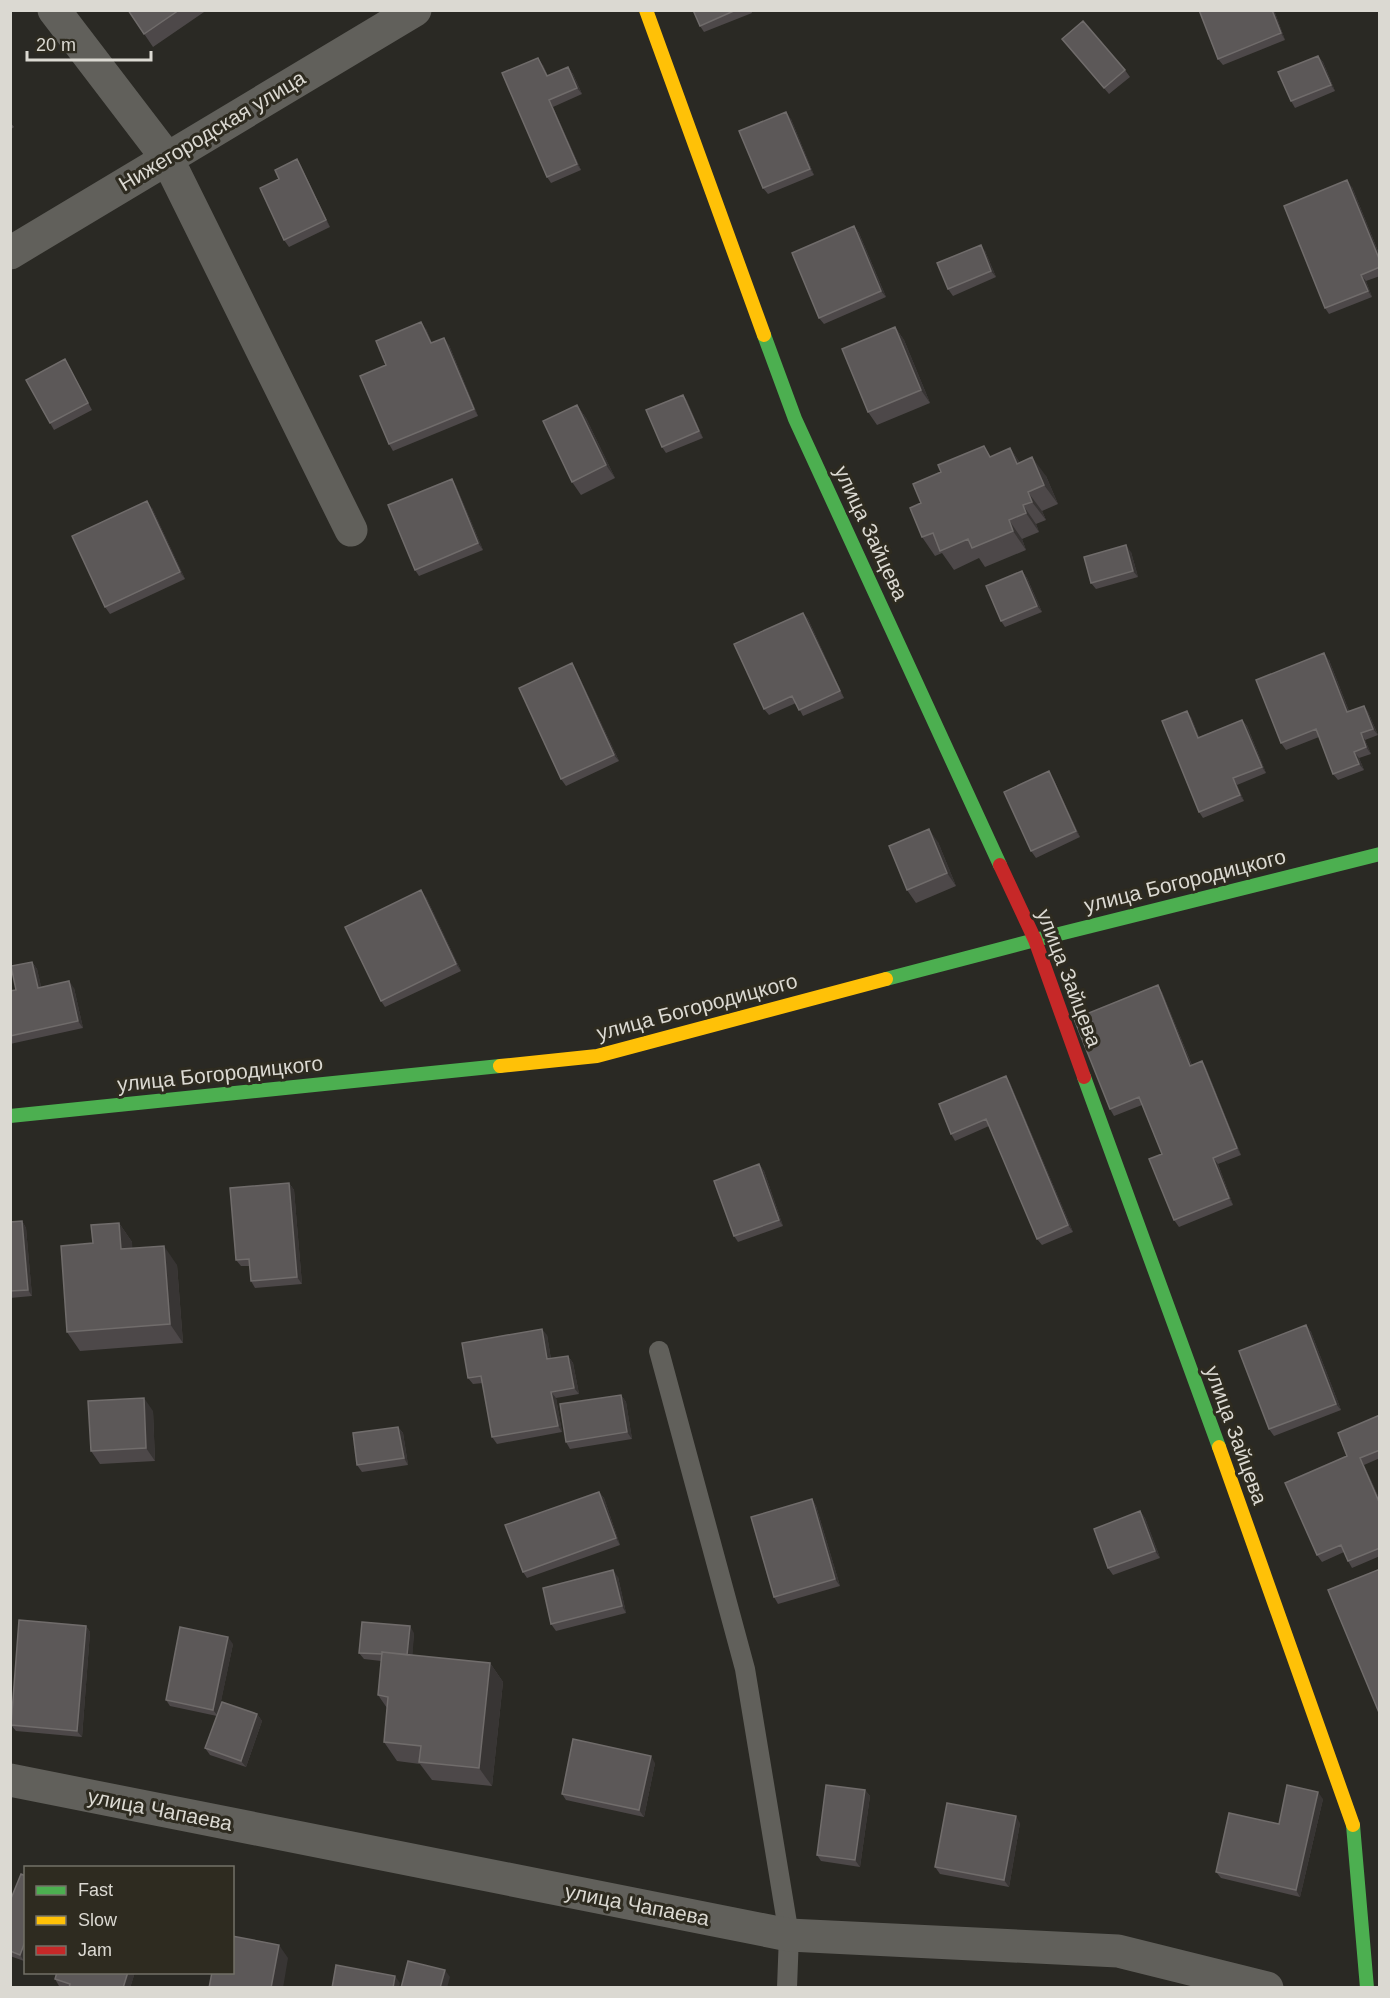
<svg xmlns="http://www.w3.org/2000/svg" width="1390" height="1998" viewBox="0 0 1390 1998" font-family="Helvetica,sans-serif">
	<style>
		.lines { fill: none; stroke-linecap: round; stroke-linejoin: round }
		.lane { stroke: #61605b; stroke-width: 20 }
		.street { stroke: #61605b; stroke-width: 33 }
		.fast { stroke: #4caf50; stroke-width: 14 }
		.slow { stroke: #ffc107; stroke-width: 14 }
		.jam { stroke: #c62828; stroke-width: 14 }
		.wall { fill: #4d4849 }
		.shaded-wall { fill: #383534 }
		.building { fill: #5c5858; stroke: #706c6b; stroke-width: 1.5 }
		.labels { text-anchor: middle; stroke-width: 6; stroke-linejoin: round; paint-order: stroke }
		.street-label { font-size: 21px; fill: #dbd9d2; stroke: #2e2b20 }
	</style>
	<rect width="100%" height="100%" fill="#2a2924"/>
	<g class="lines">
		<path class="lane" d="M659,1351L745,1669L789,1935L787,1988"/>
		<path class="street" d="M54,10L167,158L351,530
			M10,253L415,10
			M10,1780L789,1935L1118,1951L1267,1988"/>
		<path class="fast" d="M764,335L795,419L1000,865
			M886,979L1035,940L1380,854
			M1084,1077L1219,1447
			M10,1116L500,1066
			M1353,1825L1367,1988"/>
		<path class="slow" d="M646,10L764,335
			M500,1066L597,1056L886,979
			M1219,1447L1353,1825"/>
		<path class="jam" d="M1000,865L1035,940L1084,1077"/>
	</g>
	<path class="wall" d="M128,10H207L153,47Z
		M693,10H751L752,13L704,32L700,26Z
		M1274,10L1285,40L1223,65L1218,59Z
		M1062,39L1125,70L1130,77L1109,94Z
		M1318,56L1323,62L1335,91L1295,108L1291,101Z
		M543,65L548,76L568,67L573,74L582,94L553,107L581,170L551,183L547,177Z
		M791,119L814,175L768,194L763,188Z
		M10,122L14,127L10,130Z
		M297,159L301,166L330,227L289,247L284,240L279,179Z
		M1352,187L1380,256V276L1366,281L1372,297L1329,314L1325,308Z
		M854,226L859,233L886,297L824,324L819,318Z
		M985,251L996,277L953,296L948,289Z
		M895,327L904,340L930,403L877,425L868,412Z
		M426,329L432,343L449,345L478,416L393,451L389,444L386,365Z
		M65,359L69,366L92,410L54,430L50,423Z
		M683,395L687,401L703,438L666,453L662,447Z
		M577,405L586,418L615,478L581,495L572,482Z
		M1010,448L1020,463L1046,476L1058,504L1042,511L1046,520L1036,524L1039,532L1022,539L1026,550L985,567L979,558L954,570L942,553L935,556L922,537L921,503L992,456Z
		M452,479L456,486L483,550L419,576L415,570Z
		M152,508L185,579L110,614L105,607Z
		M1131,552L1138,577L1096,589L1091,583Z
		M1022,571L1027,578L1042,612L1005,627L1001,621Z
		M803,613L808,619L844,698L803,716L796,703L769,715L764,709Z
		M1329,660L1349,711L1364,706L1368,712L1378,735L1365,740L1371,754L1359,758L1364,770L1338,780L1333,774L1319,737L1286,750L1281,743Z
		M576,670L619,761L566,786L561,779Z
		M1191,717L1199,737L1242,720L1247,726L1266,773L1237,785L1244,801L1203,818L1199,812Z
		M1053,778L1080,837L1036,858L1031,851Z
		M938,842L956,886L916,903L907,890Z
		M426,897L461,971L385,1007L381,1001Z
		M32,962L37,969L41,987L74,988L83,1028L10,1044V991L16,990Z
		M1162,992L1192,1065L1202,1061L1206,1068L1241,1155L1218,1164L1233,1205L1179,1227L1174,1220L1162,1154L1142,1105L1114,1116L1110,1109Z
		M1006,1076L1010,1083L1073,1232L1042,1245L1037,1239L989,1126L955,1141L951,1134Z
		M759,1164L764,1171L783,1226L738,1242L734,1236Z
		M289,1183L294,1190L302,1284L255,1288L251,1281L250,1266H241L236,1260Z
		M22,1221L26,1228L32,1296L10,1298V1222Z
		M119,1223L132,1242V1248L177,1265L183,1343L80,1351L67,1332L93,1243Z
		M1306,1325L1311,1332L1341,1410L1274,1436L1269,1429Z
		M547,1335L551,1359L568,1356L573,1363L579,1394L556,1398L562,1432L497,1444L492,1437L483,1383L473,1384L468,1378Z
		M621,1395L626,1402L632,1439L570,1449L566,1442Z
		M153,1411L155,1461L100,1464L91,1451Z
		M1380,1415V1458L1364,1465L1380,1500V1556L1352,1568L1348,1561L1344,1552L1322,1562L1317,1555L1347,1456Z
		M398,1427L403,1433L408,1465L362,1472L357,1465Z
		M599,1492L604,1498L620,1545L527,1578L523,1572Z
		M812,1499L816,1506L840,1586L778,1604L774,1597Z
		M1140,1511L1145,1518L1160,1558L1113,1575L1108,1568Z
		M618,1577L626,1613L556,1631L551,1624Z
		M86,1626L90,1632L82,1737L16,1731L11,1725Z
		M414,1633L412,1655L490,1663L503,1682L492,1786L432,1780L420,1764L397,1761L384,1742L387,1708L378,1695L381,1661L364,1659L359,1653Z
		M233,1644L219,1710L257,1714L262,1721L246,1767L210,1755L205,1748L217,1716L170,1706L166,1700Z
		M655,1763L644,1817L566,1800L562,1794Z
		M865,1790L870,1796L860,1867L821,1861L817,1855Z
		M1323,1799L1300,1897L1221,1878L1216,1872L1279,1824Z
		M1020,1823L1009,1887L940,1874L935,1867Z
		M10,1901L24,1961L10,1956Z
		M57,1972H135L130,1988H65L59,1986L55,1979Z"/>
	<path class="shaded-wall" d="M1272,10H1274L1285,40L1281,33Z
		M1318,56L1323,62L1335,91L1331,85Z
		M538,58L543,65L551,83L547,76Z
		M568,67L573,74L582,94L577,88Z
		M549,100L553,107L581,170L577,164Z
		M786,112L791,119L814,175L810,169Z
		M297,159L301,166L330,227L326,220Z
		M1347,180L1352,187L1380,256V261Z
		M854,226L859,233L886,297L881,291Z
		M981,245L985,251L996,277L991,271Z
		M1361,275L1366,281L1372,297L1368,291Z
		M421,322L426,329L435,350L431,343Z
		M895,327L904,340L930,403L921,390Z
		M444,338L449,345L478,416L474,409Z
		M683,395L687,401L703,438L699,431Z
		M577,405L586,418L615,478L606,465Z
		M1010,448L1023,467L1017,464Z
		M1032,457L1046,476L1058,504L1044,485Z
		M452,479L456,486L483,550L478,543Z
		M1028,492L1042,511L1046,520L1032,502Z
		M147,501L152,508L185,579L180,572Z
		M1023,505L1036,524L1039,532L1026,513Z
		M1009,520L1022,539L1026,550L1013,531Z
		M1126,545L1131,552L1138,577L1133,571Z
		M1022,571L1027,578L1042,612L1037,606Z
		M803,613L808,619L844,698L840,691Z
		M1324,653L1329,660L1352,719L1347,712Z
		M572,663L576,670L619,761L614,755Z
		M1364,706L1368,712L1378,735L1373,729Z
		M1187,711L1191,717L1202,744L1198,738Z
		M1242,720L1247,726L1266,773L1262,767Z
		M1361,733L1365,740L1371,754L1366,747Z
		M1354,752L1359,758L1364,770L1359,764Z
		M1049,771L1053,778L1080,837L1076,831Z
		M1233,778L1237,785L1244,801L1240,795Z
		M929,829L938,842L956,886L947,873Z
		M421,890L426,897L461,971L456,964Z
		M32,962L37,969L43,994L38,988Z
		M69,981L74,988L83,1028L78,1021Z
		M1158,985L1162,992L1195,1073L1190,1066Z
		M1202,1061L1206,1068L1241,1155L1237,1148Z
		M1006,1076L1010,1083L1073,1232L1068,1225Z
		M1213,1158L1218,1164L1233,1205L1229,1198Z
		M759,1164L764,1171L783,1226L779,1220Z
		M289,1183L294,1190L302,1284L297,1277Z
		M22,1221L26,1228L32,1296L28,1290Z
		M119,1223L132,1242L134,1268L121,1249Z
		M164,1246L177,1265L183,1343L170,1324Z
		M1306,1325L1311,1332L1341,1410L1336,1404Z
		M542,1329L547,1335L552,1366L547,1359Z
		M568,1356L573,1363L579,1394L574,1388Z
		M551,1392L556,1398L562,1432L558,1426Z
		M621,1395L626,1402L632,1439L627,1432Z
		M144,1398L153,1411L155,1461L146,1448Z
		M398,1427L403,1433L408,1465L404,1458Z
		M1360,1458L1364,1465L1380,1500V1504Z
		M599,1492L604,1498L620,1545L616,1538Z
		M812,1499L816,1506L840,1586L835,1579Z
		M1140,1511L1145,1518L1160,1558L1155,1551Z
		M613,1570L618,1577L626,1613L622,1606Z
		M86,1626L90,1632L82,1737L77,1731Z
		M410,1626L414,1633L412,1663L407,1656Z
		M228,1637L233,1644L218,1716L213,1710Z
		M490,1663L503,1682L492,1786L479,1768Z
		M257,1714L262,1721L246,1767L241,1761Z
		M651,1756L655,1763L644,1817L639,1810Z
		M865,1790L870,1796L860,1867L855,1860Z
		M1318,1792L1323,1799L1300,1897L1296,1890Z
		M1016,1816L1020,1823L1009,1887L1004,1880Z
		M26,1939V1958L24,1961L20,1955Z
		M279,1945L288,1958L283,1988H271Z
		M445,1970L450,1977L447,1988H440Z
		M128,1972H135L130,1988H123Z
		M395,1976L400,1983L399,1988H393Z"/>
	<path class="building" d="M128,10H179L144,34Z
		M693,10H736L700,26Z
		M1199,10H1272L1281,33L1218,59Z
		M1083,21L1125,70L1104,88L1062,39Z
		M1318,56L1331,85L1291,101L1278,72Z
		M538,58L547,76L568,67L577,88L549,100L577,164L547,177L502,73Z
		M786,112L810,169L763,188L739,131Z
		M297,159L326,220L284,240L260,188L279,179L275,170Z
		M1347,180L1380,261V267L1361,275L1368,291L1325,308L1284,206Z
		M854,226L881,291L819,318L792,253Z
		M981,245L991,271L948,289L937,263Z
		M421,322L431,343L444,338L474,409L389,444L360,376L386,365L376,341Z
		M895,327L921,390L868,412L842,349Z
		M65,359L88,403L50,423L26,380Z
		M683,395L699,431L662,447L646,410Z
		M577,405L606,465L572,482L543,421Z
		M984,446L990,457L1010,448L1017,464L1032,457L1044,485L1028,492L1032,502L1023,505L1026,513L1009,520L1013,531L972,548L968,539L940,551L933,533L922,537L910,508L921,503L913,484L941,472L938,465Z
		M452,479L478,543L415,570L388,505Z
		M147,501L180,572L105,607L72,536Z
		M1126,545L1133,571L1091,583L1084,557Z
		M1022,571L1037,606L1001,621L986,586Z
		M803,613L840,691L799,710L792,696L764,709L734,644Z
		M1324,653L1347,712L1364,706L1373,729L1361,733L1366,747L1354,752L1359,764L1333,774L1316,729L1281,743L1256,680Z
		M572,663L614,755L561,779L519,688Z
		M1187,711L1198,738L1242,720L1262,767L1233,778L1240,795L1199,812L1162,721Z
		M1049,771L1076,831L1031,851L1004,792Z
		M929,829L947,873L907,890L889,846Z
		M421,890L456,964L381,1001L345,927Z
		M32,962L38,988L69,981L78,1021L10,1036V991L16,990L11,966Z
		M1158,985L1190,1066L1202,1061L1237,1148L1213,1158L1229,1198L1174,1220L1149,1159L1162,1154L1139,1097L1110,1109L1074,1019Z
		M1006,1076L1068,1225L1037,1239L986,1119L951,1134L939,1104Z
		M759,1164L779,1220L734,1236L714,1181Z
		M289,1183L297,1277L251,1281L249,1259L236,1260L230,1188Z
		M22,1221L28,1290L10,1291V1222Z
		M119,1223L121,1249L164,1246L170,1324L67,1332L61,1246L93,1243L91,1225Z
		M1306,1325L1336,1404L1269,1429L1239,1351Z
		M542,1329L547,1359L568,1356L574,1388L551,1392L558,1426L492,1437L481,1376L468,1378L462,1343Z
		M621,1395L627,1432L566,1442L560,1404Z
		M144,1398L146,1448L91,1451L88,1401Z
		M1380,1415V1450L1360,1458L1380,1504V1548L1348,1561L1341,1545L1317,1555L1285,1483L1347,1456L1338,1433Z
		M398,1427L404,1458L357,1465L353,1433Z
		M599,1492L616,1538L523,1572L505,1525Z
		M812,1499L835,1579L774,1597L751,1517Z
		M1140,1511L1155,1551L1108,1568L1094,1529Z
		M1380,1569V1715L1328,1590Z
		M613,1570L622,1606L551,1624L543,1588Z
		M19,1620L86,1626L77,1731L11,1725Z
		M362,1622L410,1626L407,1655L382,1652V1654L359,1653Z
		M180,1627L228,1637L213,1710L166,1700Z
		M382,1652L490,1663L479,1768L419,1762L421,1746L384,1742L388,1697L378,1695Z
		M222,1702L257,1714L241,1761L205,1748Z
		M573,1739L651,1756L639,1810L562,1794Z
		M826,1785L865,1790L855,1860L817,1855Z
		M1287,1785L1318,1792L1296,1890L1216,1872L1229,1813L1279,1824Z
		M947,1803L1016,1816L1004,1880L935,1867Z
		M21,1874L26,1876V1939L20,1955L10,1951V1901Z
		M232,1936L279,1945L271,1988H209L212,1972H232Z
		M408,1961L445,1970L440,1988H401Z
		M336,1965L395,1976L393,1988H332Z
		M57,1972H128L123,1988H69L70,1984L55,1979Z"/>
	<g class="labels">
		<g class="street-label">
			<text transform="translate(212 131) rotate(-31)" y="7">Нижегородская улица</text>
			<text transform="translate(871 533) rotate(65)" y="7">улица Зайцева</text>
			<text transform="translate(1185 881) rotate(-14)" y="7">улица Богородицкого</text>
			<text transform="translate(1069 978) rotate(69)" y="7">улица Зайцева</text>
			<text transform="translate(697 1007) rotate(-15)" y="7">улица Богородицкого</text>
			<text transform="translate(220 1074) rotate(-6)" y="7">улица Богородицкого</text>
			<text transform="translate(1236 1435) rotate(70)" y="7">улица Зайцева</text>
			<text transform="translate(160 1810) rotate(11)" y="7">улица Чапаева</text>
			<text transform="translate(637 1905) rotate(11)" y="7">улица Чапаева</text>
		</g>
	</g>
	<rect width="1390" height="1998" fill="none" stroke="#dbd9d2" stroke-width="24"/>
	<rect x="24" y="1866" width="210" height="108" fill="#2e2b20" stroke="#737167" stroke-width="1.5"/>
	<rect x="36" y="1886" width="30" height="9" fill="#4caf50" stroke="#737167" stroke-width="1.5"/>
	<text x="78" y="1896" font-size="18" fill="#dbd9d2">Fast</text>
	<rect x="36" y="1916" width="30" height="9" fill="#ffc107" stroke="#737167" stroke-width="1.5"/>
	<text x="78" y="1926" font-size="18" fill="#dbd9d2">Slow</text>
	<rect x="36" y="1946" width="30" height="9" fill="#c62828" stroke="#737167" stroke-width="1.5"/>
	<text x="78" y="1956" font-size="18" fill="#dbd9d2">Jam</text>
	<path d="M27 51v9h124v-9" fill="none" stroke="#dbd9d2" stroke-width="3"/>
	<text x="36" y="51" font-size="18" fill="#dbd9d2" stroke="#2e2b20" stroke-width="4.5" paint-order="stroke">20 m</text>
</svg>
